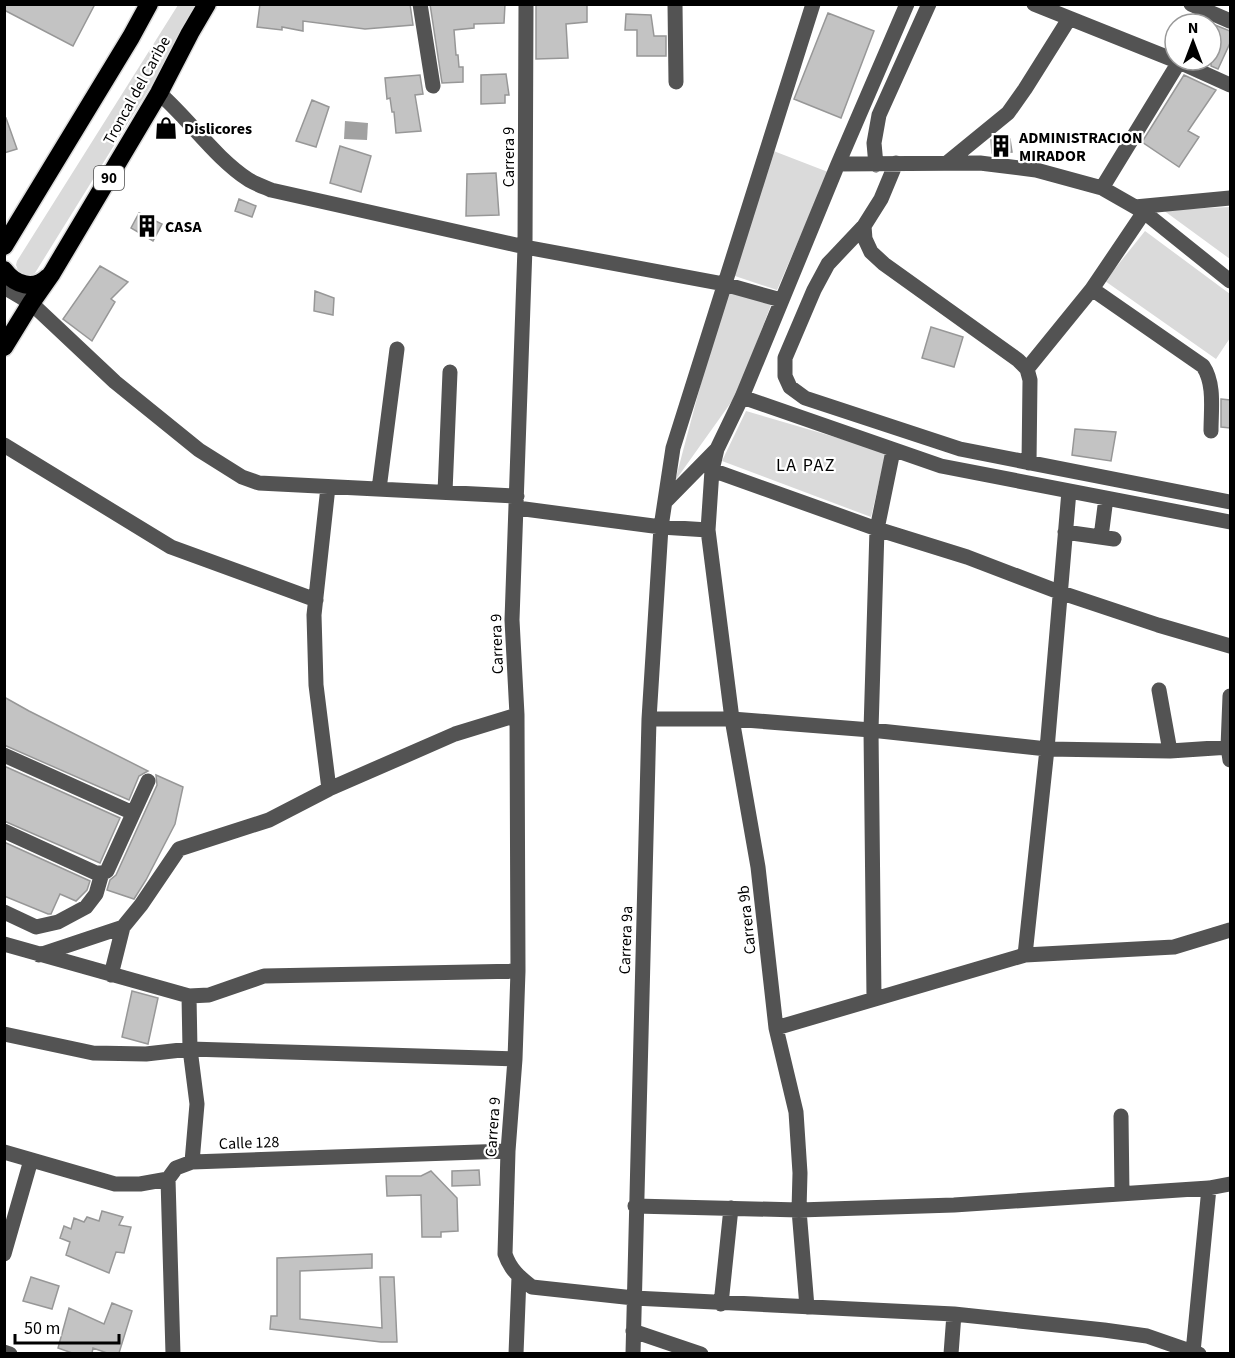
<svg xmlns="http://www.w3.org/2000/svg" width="1235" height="1358" viewBox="0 0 1235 1358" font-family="'Source Sans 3',sans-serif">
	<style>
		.green { fill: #dadada }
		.water { fill: #a1a1a1 }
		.building { fill: #c3c3c3; stroke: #979797; stroke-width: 1.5 }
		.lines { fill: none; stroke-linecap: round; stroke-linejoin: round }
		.highway-casing { stroke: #dbdbdb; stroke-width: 21 }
		.minor { stroke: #535353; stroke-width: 15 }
		.highway { stroke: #000; stroke-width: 18 }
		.labels { text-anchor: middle; stroke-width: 4.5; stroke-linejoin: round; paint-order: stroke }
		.shield { fill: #fff; stroke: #4c4c4c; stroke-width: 1.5 }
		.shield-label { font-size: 15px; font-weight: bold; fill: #000 }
		.street-label { font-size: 16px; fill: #000; stroke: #fff }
		.poi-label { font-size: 16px; font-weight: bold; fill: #000; stroke: #fff; text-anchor: start }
		.neighbourhood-label { font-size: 18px; letter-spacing: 1.5px; fill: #000; stroke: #fff }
	</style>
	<rect width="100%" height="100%" fill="#fff"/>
	<path class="green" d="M178,5H199L180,39L35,273L27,277L19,273L16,265L17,261Z
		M771,150L828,172L777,290L729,274Z
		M1230,207V259L1163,210Z
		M1145,231L1230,294V338L1216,359L1105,281Z
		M726,289L771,305L737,394L675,481Z
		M746,411L886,452L871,517L722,461Z"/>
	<path class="water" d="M345,121L368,123L367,140L344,139Z"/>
	<path class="building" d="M4,4H95L73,46L4,10Z
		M260,4H410L413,25L365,29L303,21V31L282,27V30L257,27Z
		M430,4H505L504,23L474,24V28L454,30L456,55H458L459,67H463V82L442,83Z
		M536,4H587V22L566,24L568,58L536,59Z
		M828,13L874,31L841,118L794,99Z
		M626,14L651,15L654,36H666V56H637V30H625Z
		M1215,25L1230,31V43L1218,69L1211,66V34Z
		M506,74L509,95H505V103L481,104V75Z
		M420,75L423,94L415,95L421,131L396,133L394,112H392L390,98L387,99L385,78Z
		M1184,75L1216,90L1188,131L1199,137L1179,167L1142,142Z
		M312,100L329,107L316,147L296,141Z
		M6,118L17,149L4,153V119Z
		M1010,139L1012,152L992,153L991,140Z
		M340,146L371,156L361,192L330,183Z
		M496,173L499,215L466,216L467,174Z
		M239,199L256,206L252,217L235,211Z
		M139,213L162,224L153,241L131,228Z
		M100,266L128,282L111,299L115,302L92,341L63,319Z
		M315,291L334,298L333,315L314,311Z
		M931,327L963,337L954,367L922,358Z
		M1221,399L1230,400V428L1221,427Z
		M1075,429L1116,432L1111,461L1072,455Z
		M4,697L29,711L148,771L139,776L129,800L4,745Z
		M4,766L120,818L100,863L4,821Z
		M156,775L183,787L175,824L146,880L134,899L107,890L110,880L116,875L157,785Z
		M4,842L90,881L87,890L76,901L60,894L51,914H48L4,896Z
		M132,991L158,998L148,1044L122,1037Z
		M479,1170L480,1185L452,1186V1171Z
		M431,1171L457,1198L458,1231L441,1232V1237H422L421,1195L387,1196L386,1176H421Z
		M102,1211L123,1217L119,1225L131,1227L124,1253L116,1252L109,1273L66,1255L70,1242L60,1238L64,1226L71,1229L74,1218L84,1222L87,1217L99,1221Z
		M372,1254V1268L300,1271V1319L382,1328L380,1277H394L397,1342H381L270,1329L271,1316H277V1258Z
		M31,1277L59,1286L52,1309L23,1301Z
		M112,1303L132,1311L119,1353H107L93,1348L92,1353H72L58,1348L69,1308L104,1324Z"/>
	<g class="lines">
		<g class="highway-casing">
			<path id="highway" d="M4,246L131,37L149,4
				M4,270C15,285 34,291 48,277
				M4,347L31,303L52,273L159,93L190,33L207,4"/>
		</g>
		<path class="minor" d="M420,4L433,86
			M526,4L525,247L512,620L517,715L518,971L515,1059L508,1151L505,1254C510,1269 519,1277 532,1287L634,1298L954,1314L1104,1330L1147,1336L1199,1354
			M675,4L676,82
			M1034,4L1179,62L1230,85
			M1191,4L1230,21
			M159,93C190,120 215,158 249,180C256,184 264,187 271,190L525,247L724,284L781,300
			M948,162L1008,113L1025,89L1069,19
			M896,163L881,199L864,226L865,239L871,252L884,264L1018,360L1027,369L1030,380L1029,463
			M838,164L980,163L1036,170L1102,188L1144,212L1230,281
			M876,165L874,143L879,115L929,4
			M1102,188L1179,62
			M1135,207L1230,198
			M864,226L828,264L814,290L785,358V376L790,387L805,398L960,449L1230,502
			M4,287L31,303L115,382L199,450L242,477L259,483L517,496
			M1092,289L1203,366C1215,384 1211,409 1211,431
			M1027,369L1092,289L1144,212
			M742,397L941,466L1230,522
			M4,445L171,547L316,600
			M712,470L877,529L967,557L1059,592L1158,625L1230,646
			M328,487L314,615L316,685L329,789
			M379,489L397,349
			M445,492L450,372
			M665,502L717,449
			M517,508L661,527L708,530
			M1065,532L1114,539
			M1101,537L1106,498
			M1159,690L1170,751
			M1230,696L1228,747L1230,760
			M649,719H732L871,730L1047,749L1170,751L1230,747
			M4,755L133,813
			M4,831L96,873H102L107,871L148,781
			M4,912L36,927L58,922L86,907L96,894L102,873
			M4,944L189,996L209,995L264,976L518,971
			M39,955L123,927L141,905L179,849L269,820L329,789L455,734L517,715
			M1025,955L1047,749L1069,491
			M111,975L123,927
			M189,996L190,1049L197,1104L192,1162
			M874,998L871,730L877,529L893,451
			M776,1028L1025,955L1174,947L1230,930
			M4,1034L93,1053L146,1054L190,1049L515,1059
			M1121,1116L1122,1194
			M4,1152L115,1184H140L168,1179L176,1168L192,1162L508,1151
			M168,1179L173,1354
			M635,1206L799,1210L954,1205L1209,1188L1230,1184
			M4,1254L31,1160
			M721,1304L731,1208
			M807,1307L799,1210L800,1173L796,1112L776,1028L758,867L732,719L708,530L712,470L717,449L742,397L838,164L907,4
			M633,1331L701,1354
			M4,1352L10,1354
			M1193,1352L1209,1188
			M516,1354L519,1277
			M633,1354L649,719L661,527L673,448L813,4
			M951,1354L954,1314"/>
		<use href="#highway" class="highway"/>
	</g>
	<defs>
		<g id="shop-bare" transform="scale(1.8)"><path d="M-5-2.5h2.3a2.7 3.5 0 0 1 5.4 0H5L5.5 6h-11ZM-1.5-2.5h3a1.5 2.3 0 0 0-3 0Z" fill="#000" stroke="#fff" stroke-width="2.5" paint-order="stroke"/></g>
		<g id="building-bare" transform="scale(1.8)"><path d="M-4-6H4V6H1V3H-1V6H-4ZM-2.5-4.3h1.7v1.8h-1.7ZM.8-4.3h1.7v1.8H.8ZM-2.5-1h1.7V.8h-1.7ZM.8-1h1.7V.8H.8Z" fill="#000" stroke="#fff" stroke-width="2.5" paint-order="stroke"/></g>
	</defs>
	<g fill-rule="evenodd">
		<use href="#shop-bare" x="166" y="128"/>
		<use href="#building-bare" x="1001" y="146"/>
		<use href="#building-bare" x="147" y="226"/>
	</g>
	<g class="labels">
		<rect class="shield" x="94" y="166" width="30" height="24" rx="4.5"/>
		<g class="shield-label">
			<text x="109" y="183">90</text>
		</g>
		<g class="street-label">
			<text transform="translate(136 90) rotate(-61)" y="6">Troncal del Caribe</text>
			<text transform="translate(508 157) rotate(-90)" y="6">Carrera 9</text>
			<text transform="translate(496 644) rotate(-92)" y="6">Carrera 9</text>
			<text transform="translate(746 920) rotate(-96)" y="6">Carrera 9b</text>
			<text transform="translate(625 940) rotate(-88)" y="6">Carrera 9a</text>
			<text transform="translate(492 1127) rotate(-86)" y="6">Carrera 9</text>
			<text transform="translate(249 1142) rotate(-2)" y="6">Calle 128</text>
		</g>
		<g class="poi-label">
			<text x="184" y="134">Dislicores</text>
			<text x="1019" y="143">ADMINISTRACION<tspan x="1019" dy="18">MIRADOR</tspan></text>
			<text x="165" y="232">CASA</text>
		</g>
		<g class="neighbourhood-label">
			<text x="806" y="471">LA PAZ</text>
		</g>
	</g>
	<rect width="1235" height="1358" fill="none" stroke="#000000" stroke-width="12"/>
	<g transform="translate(1193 42)"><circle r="28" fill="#ffffff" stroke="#999999" stroke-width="1.5"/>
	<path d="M0-4.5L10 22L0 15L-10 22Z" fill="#000000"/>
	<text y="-9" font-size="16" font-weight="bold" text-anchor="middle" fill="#000000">N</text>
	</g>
	<path d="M15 1334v9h104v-9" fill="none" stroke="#000000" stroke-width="3"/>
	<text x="24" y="1334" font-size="18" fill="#000000" stroke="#ffffff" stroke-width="4.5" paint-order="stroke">50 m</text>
</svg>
